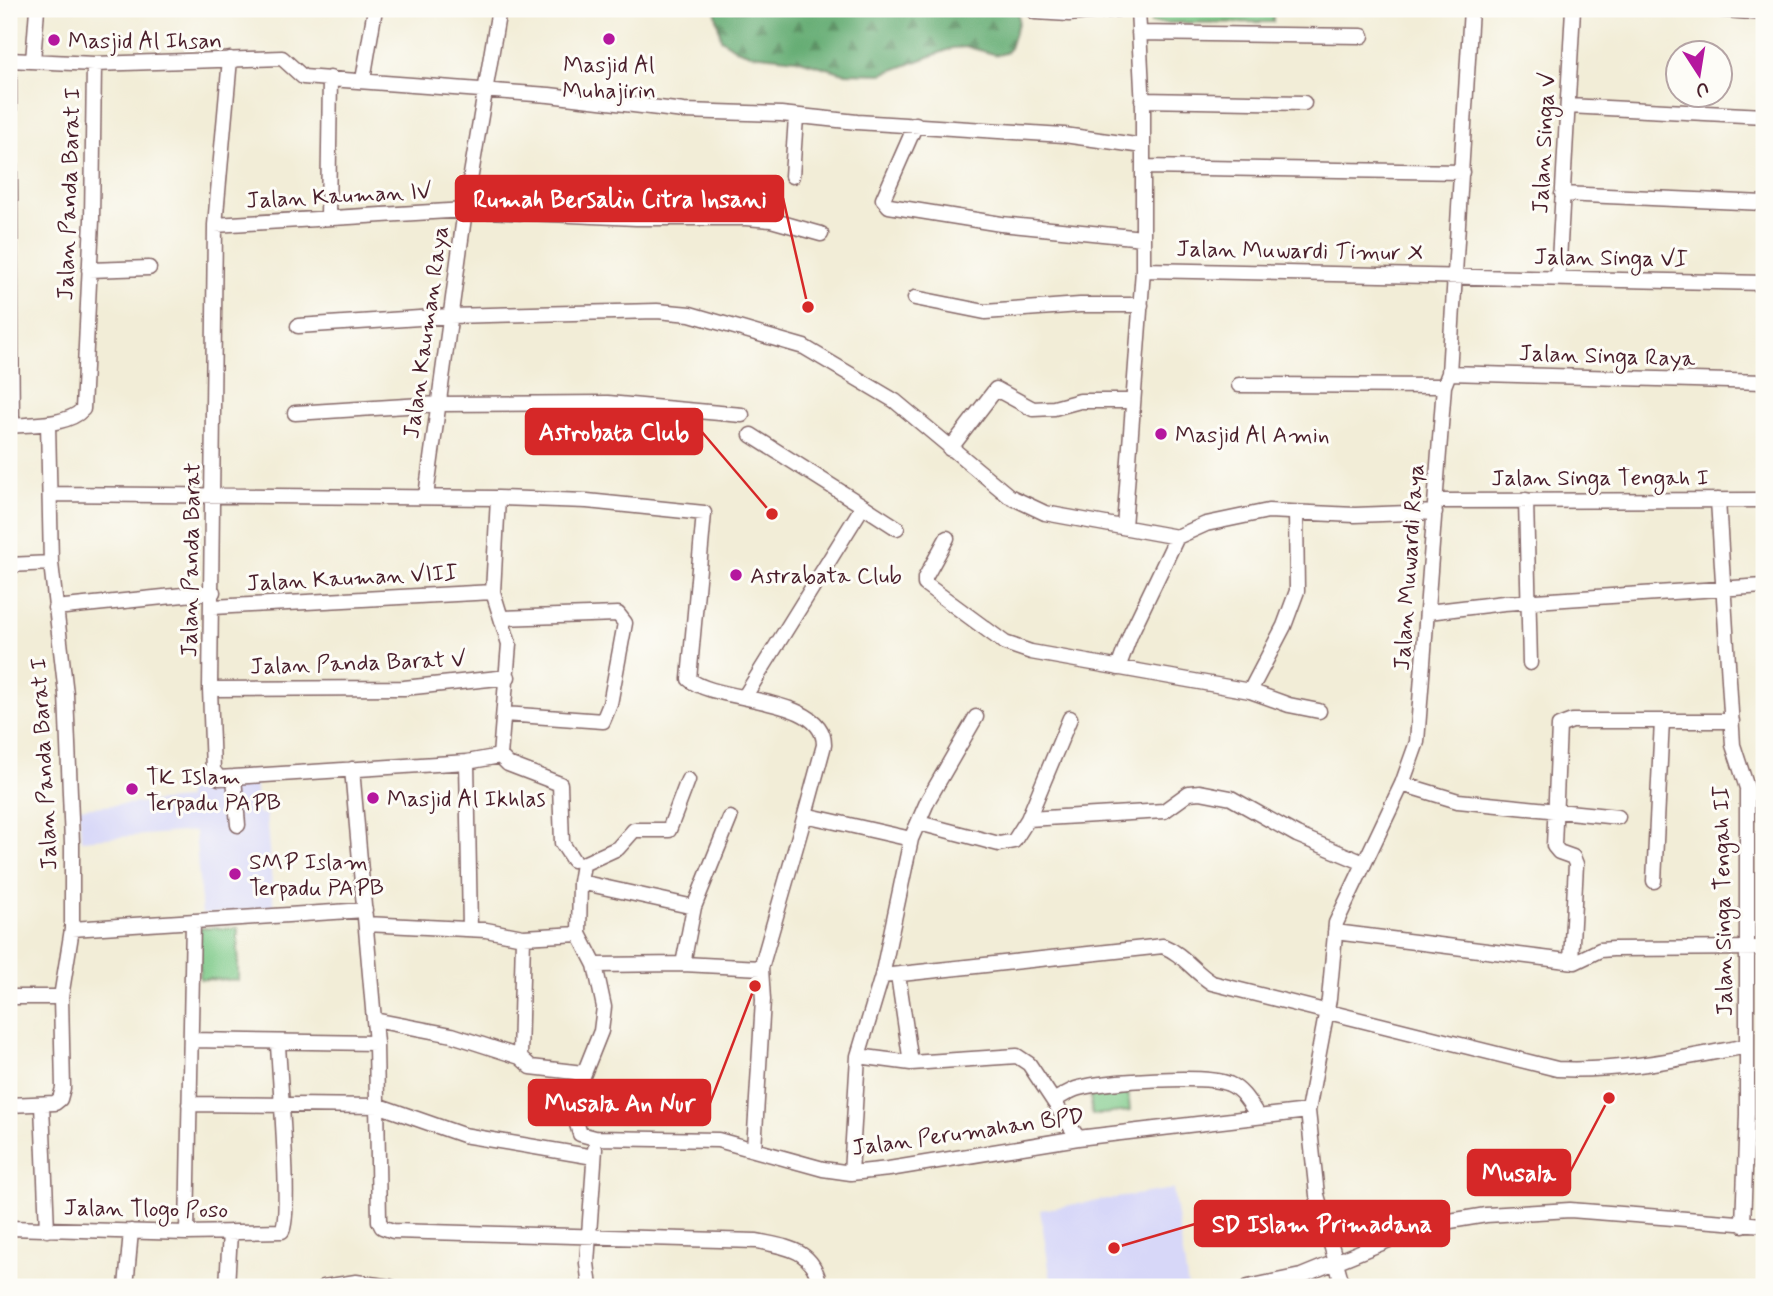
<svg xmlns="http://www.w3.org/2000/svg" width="1773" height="1296" viewBox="0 0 1773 1296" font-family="Mynerve,sans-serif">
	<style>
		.built { fill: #d7d7f8 }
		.forest { fill: url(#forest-firs); stroke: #586650; stroke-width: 2 }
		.park { fill: #7dc988; stroke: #64745a; stroke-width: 2 }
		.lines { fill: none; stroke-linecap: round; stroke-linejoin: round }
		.minor-casing { stroke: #856767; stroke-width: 17 }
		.minor { stroke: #fff; stroke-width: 14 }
		.poi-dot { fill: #b5179e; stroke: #fdfcf7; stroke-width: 2.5 }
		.labels { text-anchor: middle; stroke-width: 6; stroke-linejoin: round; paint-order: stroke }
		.poi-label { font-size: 23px; fill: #4a1f2b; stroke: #fdfcf7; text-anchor: start }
		.street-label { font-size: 23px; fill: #4a1f2b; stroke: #fdfcf7 }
		.leader { fill: none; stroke: #d62828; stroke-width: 2.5 }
		.callout-dot { fill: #d62828; stroke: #fdfcf7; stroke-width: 2.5 }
		.callout { fill: #d62828; stroke: #d62828; stroke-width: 2.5 }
		.callout-label { font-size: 24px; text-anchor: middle; font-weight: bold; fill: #fff }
	</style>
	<defs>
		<pattern id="forest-firs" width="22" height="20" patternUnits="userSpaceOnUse" patternTransform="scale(1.75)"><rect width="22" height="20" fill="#66ad74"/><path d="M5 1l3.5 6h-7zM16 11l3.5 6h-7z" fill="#568c5f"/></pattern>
	</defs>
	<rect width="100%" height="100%" fill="#fdfcf7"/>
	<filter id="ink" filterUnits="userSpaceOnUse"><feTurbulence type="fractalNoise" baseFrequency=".0143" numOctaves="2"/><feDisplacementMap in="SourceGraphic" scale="14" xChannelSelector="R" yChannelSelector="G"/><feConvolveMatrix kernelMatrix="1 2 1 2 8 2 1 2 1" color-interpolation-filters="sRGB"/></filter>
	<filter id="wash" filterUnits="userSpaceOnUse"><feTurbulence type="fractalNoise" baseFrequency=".00686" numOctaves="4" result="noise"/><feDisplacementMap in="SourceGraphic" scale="28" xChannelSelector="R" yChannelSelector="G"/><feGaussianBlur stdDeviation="1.57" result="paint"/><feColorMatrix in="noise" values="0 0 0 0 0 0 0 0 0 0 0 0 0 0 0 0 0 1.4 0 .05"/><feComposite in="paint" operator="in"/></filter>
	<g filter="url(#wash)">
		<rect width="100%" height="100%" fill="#f2edd7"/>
		<path class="built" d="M255,779L258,814H266L274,908L202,914L195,831L81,840L79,808L187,799L186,784Z
			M1173,1189L1188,1287H1052L1040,1210Z"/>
		<path class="forest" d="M715,9H1018L1019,20L1010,48L1005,53L997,55L968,47L953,48L882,74L844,73L796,59L751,54L736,49L721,39Z"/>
		<path class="park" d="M1151,9H1273V22L1151,23Z
			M200,928H238V980L200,979Z
			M1128,1089L1130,1111L1092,1115L1090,1093Z"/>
	</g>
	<g filter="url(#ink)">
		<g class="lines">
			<g class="minor-casing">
				<path id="minor" d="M1031,9L1035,12L1069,14L1118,9
					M1713,9L1764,13
					M1139,33L1362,36
					M230,59L215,225L210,689L213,770L219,778L467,762L500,756
					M9,60L94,64L282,58L303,77L549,95L684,111L781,114L857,122L1064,135L1143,146
					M33,61L37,9
					M9,76L12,426
					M363,80L375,9
					M1142,100L1304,103
					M1568,106L1764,116
					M916,124L883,199L889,206L1001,224L1143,238
					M1143,167L1462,172
					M792,176L796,117
					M1562,194L1764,203
					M328,217L330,78
					M215,225L465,210L636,218H746L771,220L821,234
					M89,270L149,268
					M1143,270L1764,283
					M1558,279L1573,9
					M915,298L985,312L1080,305H1141
					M298,326L450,316L657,311L690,314L804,347L895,401L1009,496L1045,513L1177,537L1206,524L1268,511L1355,515L1435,512
					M1449,373L1764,382
					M1239,385L1444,386
					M295,413L438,404L608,403L742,415
					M9,426C30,424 68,426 83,409L92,220L94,64
					M950,449L996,389L1033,409L1054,408L1080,401H1133
					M52,494L498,498L493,592L509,644L500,756
					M426,496L465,210L499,9
					M498,498L587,501L704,513L689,679C715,703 825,695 824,745L805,815
					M1526,500L1530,663
					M1718,500L1733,745L1747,788V1114L1743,1225
					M1436,501L1764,500
					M863,506L897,528
					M1124,527L1143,270V109L1138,9
					M947,538L925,578V584L1005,643L1031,652L1250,691L1289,705L1319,711
					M9,565L51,563
					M213,607L493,592
					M55,608L213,592
					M1428,612L1504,603L1764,586
					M501,618L618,614L625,623L610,704L603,721L504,714
					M1118,668L1131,633L1177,537
					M210,689L404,688L508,677
					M1250,691L1284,626L1297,591L1296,513
					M745,696L863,506L751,435
					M500,756L508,764L560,784L562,843L573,860
					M467,762L470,929
					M352,769L376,1043L379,1221L382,1227L393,1231L757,1241C789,1248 814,1249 820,1287
					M234,777L238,825
					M1402,784L1458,801L1618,817
					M1028,819L1164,811L1189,793L1200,792L1231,798L1297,835L1364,863
					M919,823L999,844L1014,841L1028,819L1070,718
					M1654,881L1662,721
					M580,882L583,864L618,848L634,830H669L688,780
					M694,907L580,882L579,934L595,965L604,1007L601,1031L581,1081L575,1118L580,1134L595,1138L718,1140L823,1169L851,1173L889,1169L1078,1138L1308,1111
					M366,924L486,930L523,937L579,934
					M72,929L365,910
					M1335,932L1575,962L1600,950L1613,949L1764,948
					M1571,961L1576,864L1573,857L1559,852L1554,846L1559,726L1572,721H1732
					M683,964L694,907L730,818
					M595,965L683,964L761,968
					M898,975L911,1063
					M882,976L1163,946C1183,954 1193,971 1212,983L1557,1069C1622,1072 1683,1058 1747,1046
					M9,997H61
					M374,1020L452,1035L520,1057L531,1067L583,1073
					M192,1040L376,1043
					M858,1056L911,1063L1017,1056L1029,1064L1078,1138
					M520,1057L523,937
					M1055,1100C1062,1096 1071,1090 1079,1088C1103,1081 1208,1074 1229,1084C1243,1090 1250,1104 1258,1116
					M189,1104L380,1106L463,1135L594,1157
					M9,1105L55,1103L60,1099L63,1088L61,997L72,929V843L66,694L51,563L48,423
					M42,1105L47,1230
					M754,1149L763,1000L761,968L805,815L911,839
					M851,1173L858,1056L882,976L911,839L928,800L976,717
					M9,1228L187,1233L282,1231C292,1214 279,1073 278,1044
					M187,1233L193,921
					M126,1287L131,1231
					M227,1287L230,1232
					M324,1287L356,1282L391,1287
					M590,1287L587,1263L595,1149
					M1248,1287L1301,1276L1426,1225L1486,1215L1570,1210L1764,1225
					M1343,1287L1317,1195L1308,1111L1329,999L1336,923L1402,784L1417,742L1444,386L1449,373L1471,9"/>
			</g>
			<use href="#minor" class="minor"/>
		</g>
	</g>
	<g class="poi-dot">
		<circle cx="609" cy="39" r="7"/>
		<circle cx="54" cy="40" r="7"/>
		<circle cx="1161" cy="434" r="7"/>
		<circle cx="736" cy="575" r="7"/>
		<circle cx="132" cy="789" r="7"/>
		<circle cx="373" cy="798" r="7"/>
		<circle cx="235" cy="874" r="7"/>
	</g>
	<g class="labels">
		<g class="poi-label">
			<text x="68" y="48">Masjid Al Ihsan</text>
			<text x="609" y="72" text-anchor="middle">Masjid Al<tspan x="609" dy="26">Muhajirin</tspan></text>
			<text x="1175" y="442">Masjid Al Amin</text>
			<text x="750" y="583">Astrabata Club</text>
			<text x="146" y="784">TK Islam<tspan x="146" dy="26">Terpadu PAPB</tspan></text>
			<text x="387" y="806">Masjid Al Ikhlas</text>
			<text x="249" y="869">SMP Islam<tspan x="249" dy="26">Terpadu PAPB</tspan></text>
		</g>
		<g class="street-label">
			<text transform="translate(1543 143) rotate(-87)" y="8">Jalan Singa V</text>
			<text transform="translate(68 194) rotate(-88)" y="8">Jalan Panda Barat I</text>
			<text transform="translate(339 195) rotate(-3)" y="8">Jalan Kauman IV</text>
			<text transform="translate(1300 250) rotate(1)" y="8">Jalan Muwardi Timur X</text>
			<text transform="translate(1611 257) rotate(1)" y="8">Jalan Singa VI</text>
			<text transform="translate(425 332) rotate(-82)" y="8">Jalan Kauman Raya</text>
			<text transform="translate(1607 355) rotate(2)" y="8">Jalan Singa Raya</text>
			<text x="1600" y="485">Jalan Singa Tengah I</text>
			<text transform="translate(190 560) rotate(-89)" y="8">Jalan Panda Barat</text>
			<text transform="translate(1408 567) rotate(-86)" y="8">Jalan Muwardi Raya</text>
			<text transform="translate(352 577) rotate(-3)" y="8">Jalan Kauman VIII</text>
			<text transform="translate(358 662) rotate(-2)" y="8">Jalan Panda Barat V</text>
			<text transform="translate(43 764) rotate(-93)" y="8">Jalan Panda Barat I</text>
			<text transform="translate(1722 901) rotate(-91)" y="8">Jalan Singa Tengah II</text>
			<text transform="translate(968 1131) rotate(-8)" y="8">Jalan Perumahan BPD</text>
			<text transform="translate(146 1208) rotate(1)" y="8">Jalan Tlogo Poso</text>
		</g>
	</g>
	<path class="leader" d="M808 307L783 198M772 514L702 432M755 986L710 1103M1609 1098L1570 1172M1114 1248L1195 1224"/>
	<g class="callout-dot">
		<circle cx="808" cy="307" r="7"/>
		<circle cx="772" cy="514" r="7"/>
		<circle cx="755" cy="986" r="7"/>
		<circle cx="1609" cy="1098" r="7"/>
		<circle cx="1114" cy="1248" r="7"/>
	</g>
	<g class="callout">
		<rect x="456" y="176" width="327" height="45" rx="7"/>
		<rect x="526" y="409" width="176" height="45" rx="7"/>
		<rect x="529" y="1080" width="181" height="45" rx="7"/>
		<rect x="1468" y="1150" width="102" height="45" rx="7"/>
		<rect x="1195" y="1201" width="254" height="45" rx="7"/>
	</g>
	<g class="callout-label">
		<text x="620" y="207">Rumah Bersalin Citra Insani</text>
		<text x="614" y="440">Astrobata Club</text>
		<text x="620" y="1111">Musala An Nur</text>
		<text x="1519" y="1181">Musala</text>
		<text x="1322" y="1232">SD Islam Primadana</text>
	</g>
	<rect width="1773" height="1296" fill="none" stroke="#fdfcf7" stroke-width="35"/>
	<g transform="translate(1699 74) rotate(168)"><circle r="33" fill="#fdfcf7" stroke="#b5a4a5" stroke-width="2"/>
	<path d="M0-5L12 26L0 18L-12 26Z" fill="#b5179e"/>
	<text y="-10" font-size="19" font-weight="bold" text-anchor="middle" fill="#4a1f2b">U</text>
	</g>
</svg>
